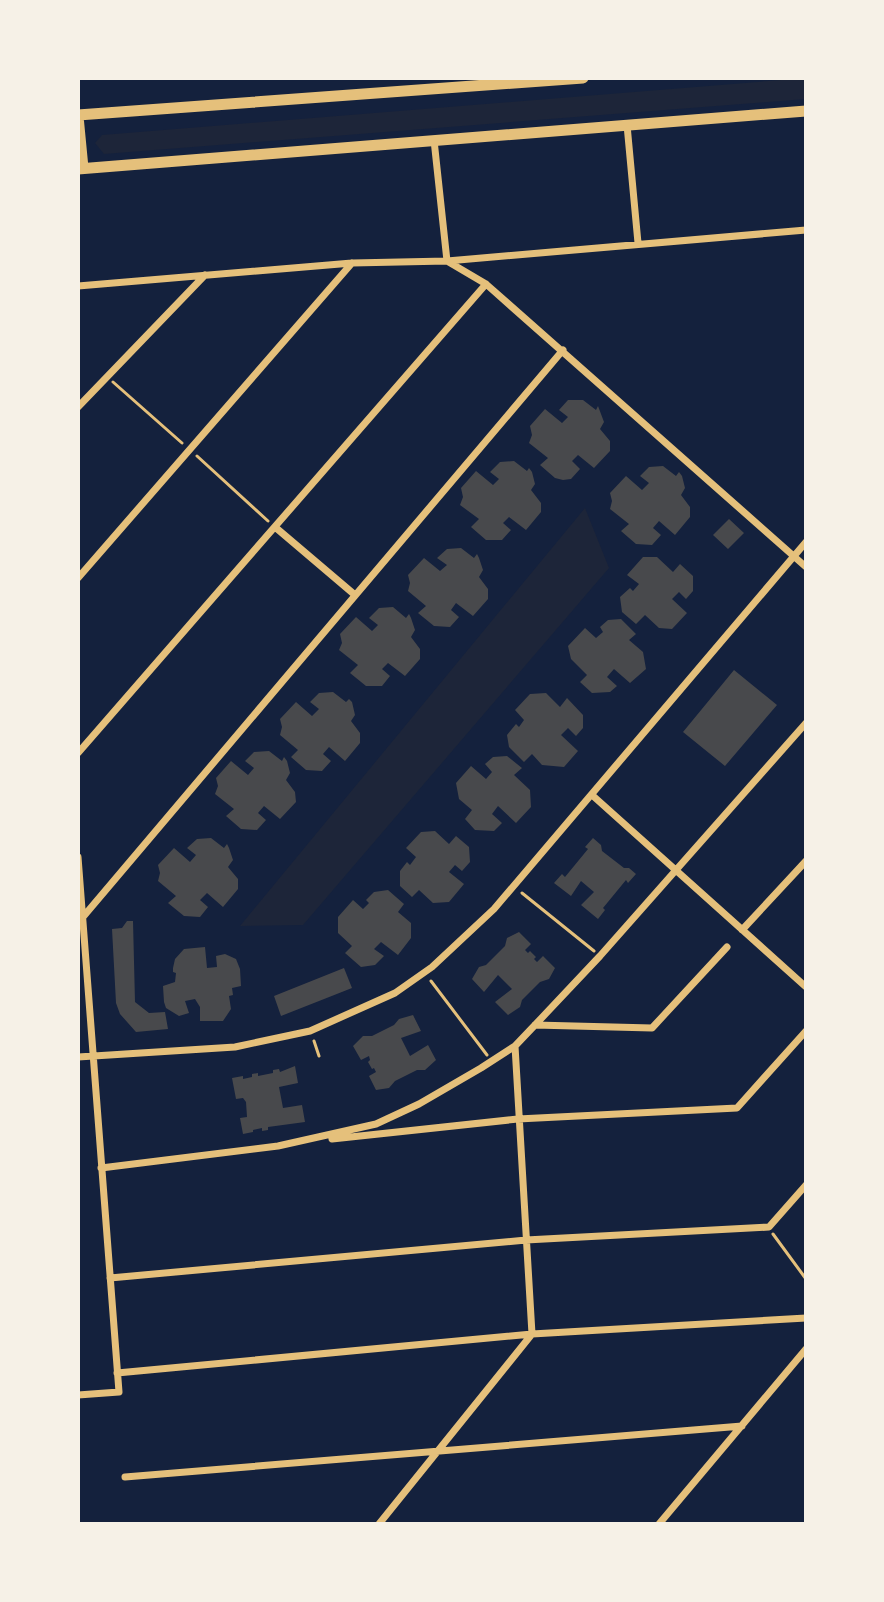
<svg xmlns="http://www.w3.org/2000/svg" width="884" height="1602" viewBox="0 0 884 1602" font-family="'Roboto Serif',serif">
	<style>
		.green { fill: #1d2539 }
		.building { fill: #48494c }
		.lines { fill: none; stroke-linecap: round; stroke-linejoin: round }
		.path { stroke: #e5c07b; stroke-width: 3 }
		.minor { stroke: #e5c07b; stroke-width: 7 }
		.primary { stroke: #e5c07b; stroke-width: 11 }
	</style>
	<rect width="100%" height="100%" fill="#14213d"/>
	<path class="green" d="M806,78V99L104,154L95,143L102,135Z
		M585,508L609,568L303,925L240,926Z"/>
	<path class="building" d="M568,400H583L596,410L598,406L604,422L600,429L610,441V451L594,468L578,455L572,461L580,469L571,479L563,480L555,478L540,465L548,458L529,443L532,435L530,426L545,409L562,423L568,417L559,410Z
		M514,461L527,471L529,468L532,472L535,484L531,490L541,503V512L526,530L509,517L503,523L511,530L502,540H486L471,527L479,519L460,505L463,497L461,488L476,471L493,485L499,479L490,472L500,462Z
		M663,466L676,476L679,472L682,476L685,488L681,495L690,507V517L675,535L659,521L653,528L661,535L652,545L636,544L621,531L629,524L610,509L612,501L610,493L626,476L642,490L649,483L640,476L649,467Z
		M729,519L744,533L728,549L713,535Z
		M461,548L474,558L477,554L479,558L483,570L479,577L488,589V599L473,616L456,603L451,610L459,617L450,627L434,626L418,613L426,606L408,591L410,583L408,575L424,558L440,571L447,565L437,558L447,549Z
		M643,557H657L673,572L680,564L693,576V591L686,599L679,592L672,599L687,613L672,629L659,628L645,615L636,624L622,612L620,597L630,588L633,591L639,584L627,575Z
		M393,607L406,618L409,614L411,618L415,630L411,637L420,649V659L405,676L388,663L382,669L390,676L382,686H366L350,673L358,665L339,650L342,643L340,634L356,617L372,631L378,625L369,618L379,608Z
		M621,619L636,634L629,640L643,652L646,669L630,683L614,669L607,677L617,686L610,692L592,693L580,682L587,675L571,659L568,646L585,628L596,638L603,632L600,627L608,620Z
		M734,670L777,705L725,766L683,732Z
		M333,692L346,702L349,699L352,702L355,715L351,721L360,733V743L345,761L329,747L323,754L331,761L322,771L306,770L291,757L298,750L280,735L282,727L280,719L296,702L312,716L319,709L310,702L319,693Z
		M546,693L560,707L567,698L583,715V728L576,736L568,728L561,735L578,751L564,767L542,765L532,754L524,762L509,747L507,735L516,724L519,727L524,720L515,710L530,694Z
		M269,751L282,761L284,757L287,761L290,773L286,780L295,792L296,802L280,819L264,806L258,813L266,820L257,830L241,829L226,816L234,809L215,794L218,786L216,778L231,761L248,775L254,768L245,761L254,752Z
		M507,756L522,768L514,775L530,790L531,807L516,823L498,806L492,814L502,823L494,831L475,830L465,819L472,810L459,799L456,783L471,766L486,779L492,772L485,764L493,757Z
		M435,831L449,844L456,836L469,847L470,862L462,871L455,865L449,872L464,884L449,902L433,903L419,890L412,897L400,886V871L407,862L410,865L416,857L406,848L421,832Z
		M211,838L224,848L227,844L229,848L233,860L228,867L238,879V889L223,907L207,893L200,900L208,907L200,917L184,916L168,903L176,896L158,881L160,873L158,865L174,848L190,862L196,855L187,848L197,839Z
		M593,838L601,845L602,851L624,868H629L636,874L628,883L626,880L603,908L605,910L598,919L581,905L594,892L581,881L571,896L554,883L562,874L565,877L588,849L585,847Z
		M388,890L404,904L398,912L411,923V938L398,955L381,942L374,949L384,956L375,965L361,967L345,953L352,946L338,933V917L353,900L363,909L369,903L366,900L374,892Z
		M127,921H133L135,1002L149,1013L165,1012L168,1029L136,1032L120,1014L116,1003L112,929L122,928Z
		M519,932L531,944L525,950L528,953L530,951L536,957L534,959L537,962L543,956L555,968L549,979L540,982L522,1000L520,1007L508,1015L495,1002L512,989L498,975L484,992L472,979L479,967L486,965L505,946L507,938Z
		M205,947L207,968L217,967L216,956L225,954L236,959L240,969L241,986L232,988L233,995L229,996L231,1009L223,1021H200V1007L195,999L185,1001L189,1013L179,1016L166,1008L164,1002L163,986L175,982L176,973L173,972V968L175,959L184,949Z
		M344,968L352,988L281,1016L274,996Z
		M413,1015L421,1031L401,1038L410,1056L428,1045L436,1060L425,1070H417L395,1081L389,1088L376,1090L369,1076L376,1072L374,1068L372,1069L368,1062L370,1060L369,1056L361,1060L353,1046L363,1036H372L394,1025L399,1019Z
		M295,1066L298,1083L279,1087L283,1108L302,1105L305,1122L268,1127V1130L262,1131V1128L253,1130V1132L243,1134L240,1118L247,1117L246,1102L243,1098L236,1099L232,1078L243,1076V1079L252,1077V1074L258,1073V1076L273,1073V1070L279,1069L280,1072Z"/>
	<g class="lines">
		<path class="path" d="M113,382L182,443
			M197,456L268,521
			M522,893L594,951
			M431,981L487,1055
			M314,1041L319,1056
			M773,1234L806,1279"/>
		<path class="minor" d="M627,125L638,243
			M434,140L447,261L486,284L806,567
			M78,286L352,263L447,261L806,230
			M78,407L205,275
			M275,527L355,595
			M78,578L352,263
			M78,753L486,284
			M592,795L806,987
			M78,857L119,1392L78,1395
			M83,917L563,350
			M742,930L806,861
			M535,1025L652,1028L727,947
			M78,1057L235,1047L310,1031L395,993L432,967L494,909L806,542
			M332,1139L518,1119L737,1108L806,1031
			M101,1168L278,1146L376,1124L419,1104L481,1068L515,1046L535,1025L600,956L806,723
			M110,1278L526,1240L769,1227L806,1185
			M117,1373L532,1334L806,1318
			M125,1477L742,1426
			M379,1524L532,1334L515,1046
			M659,1524L806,1349"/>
		<path class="primary" d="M78,115L583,78
			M78,116L83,168
			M78,169L806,111"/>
	</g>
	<rect width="884" height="1602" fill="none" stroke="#f6f1e7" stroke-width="160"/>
</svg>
